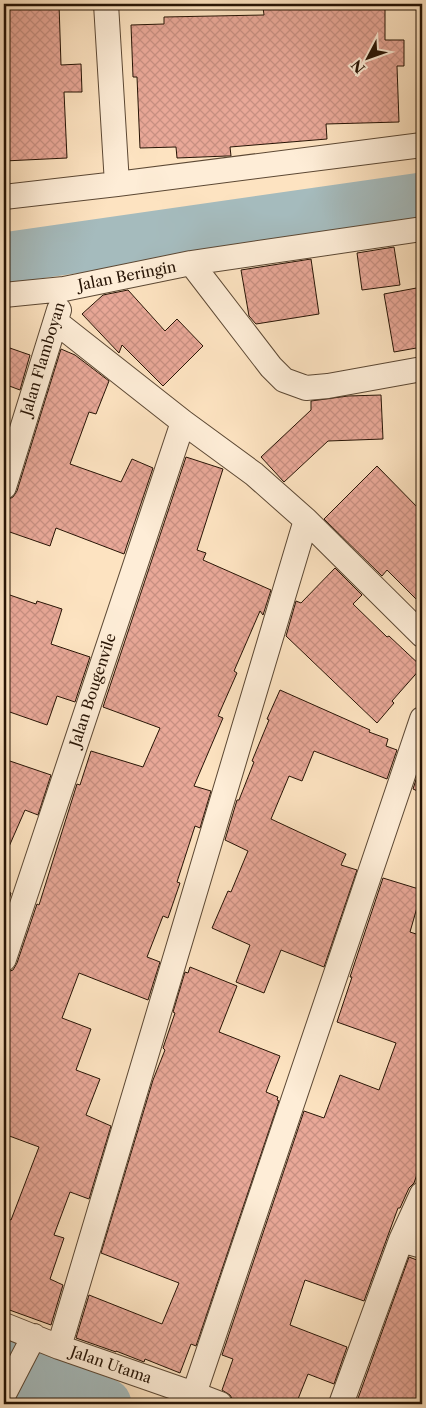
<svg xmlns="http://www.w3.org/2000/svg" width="426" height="1408" viewBox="0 0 426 1408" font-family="'Libre Caslon Text',serif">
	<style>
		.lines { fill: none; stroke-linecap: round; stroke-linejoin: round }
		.river { stroke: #a5bbbd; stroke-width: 51 }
		.building { fill: url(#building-cross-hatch); stroke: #271405 }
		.minor-casing { stroke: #5c4834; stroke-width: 26 }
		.minor { stroke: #feedd7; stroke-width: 24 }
		.labels { text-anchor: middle; stroke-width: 5; stroke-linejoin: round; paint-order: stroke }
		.street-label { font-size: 15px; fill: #271405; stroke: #feedd7 }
	</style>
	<defs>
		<pattern id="building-cross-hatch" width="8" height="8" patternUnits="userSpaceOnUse" patternTransform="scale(1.25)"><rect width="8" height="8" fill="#e9a898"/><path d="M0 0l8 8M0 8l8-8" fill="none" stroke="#c89082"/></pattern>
	</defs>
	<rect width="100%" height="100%" fill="#fde3c1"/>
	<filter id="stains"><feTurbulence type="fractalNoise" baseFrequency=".004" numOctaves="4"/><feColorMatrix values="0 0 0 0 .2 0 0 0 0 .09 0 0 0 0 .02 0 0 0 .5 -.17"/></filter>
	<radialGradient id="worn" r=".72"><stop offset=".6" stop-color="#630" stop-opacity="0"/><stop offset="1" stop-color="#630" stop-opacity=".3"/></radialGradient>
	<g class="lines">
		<path class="river" d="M4,258L422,198
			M4,1366L106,1404"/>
	</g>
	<path class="building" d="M4,4H59L61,65L81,64L82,92H64L67,158L4,161Z
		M324,4H385V40H404V66H397L399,122L326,124L327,139L230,147L231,156H227L177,158L176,147L140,148L137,77H133L131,25L164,24V17L264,15L263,7H291V5Z
		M394,247L400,285L362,290L357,253Z
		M311,259L319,314L256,324L249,316L241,270Z
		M422,287V347L394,352L384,294Z
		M128,290L165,331L177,319L203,346L163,386L122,345L119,353L82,314L103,295Z
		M4,346L30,355L20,390L4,384Z
		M61,349L75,355L109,381L96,414L89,412L70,464L121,482L132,459L153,468L124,554L56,528L50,546L4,530V500H7L13,497L17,491Z
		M381,395L383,439L328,441L284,482L261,457L311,410V401L348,396Z
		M186,457L223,469L197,550L206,553L203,560L271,590L263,615L260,611L234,671L237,673L218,716L223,718L194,786L211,791L200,828L195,826L177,882L180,883L168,918L163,916L147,957L160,962L148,1000L79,973L62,1018L91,1029L76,1070L100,1079L86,1115L111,1126L89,1199L70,1192L54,1235L64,1238L50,1279L63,1285L51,1325L4,1308V1217L11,1220L39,1147L4,1134V972H7L13,970L17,963L37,904L39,905L77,784L80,785L91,751L143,767L160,728L103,707Z
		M377,466L422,512V605L387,570L382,576L324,519Z
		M335,568L362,595L353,604L387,637L389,636L422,667L392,701L394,703L377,723L286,636L296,601L301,603Z
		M4,593L36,604L37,601L62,609L51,644L90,657L75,702L57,696L47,725L4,710Z
		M280,690L370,730L369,732L388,739L386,746L397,750L387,779L314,751L302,781L289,776L271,819L346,854L341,865L357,870L324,967L281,950L264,993L236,982L250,945L212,928L228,891L231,892L248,851L225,840L237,800H239L254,762L252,761L269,720L267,719Z
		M4,759L51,775L38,815L25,810L4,858Z
		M422,761V793L413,789Z
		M383,878L422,890L410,932L422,936V1160L414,1183L409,1188L400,1208H398L364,1301L305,1280L290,1325L347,1347L334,1384L308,1374L296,1404H245L233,1400L230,1395L222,1390L233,1359L222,1355L304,1111L324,1118L340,1075L379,1090L396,1043L337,1022L352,977H350Z
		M4,890L11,893L4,916Z
		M190,967L237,986L219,1032L280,1056L266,1092L278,1097L277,1100L279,1101L196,1346L191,1344L180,1373L145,1359L144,1362L116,1351V1352L76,1338L89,1295L162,1324L179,1283L101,1253L153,1080L165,1050L163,1048L175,1013L173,1012L185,972L188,973Z
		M409,1257L422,1262V1404H356Z"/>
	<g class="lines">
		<g class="minor-casing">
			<path id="minor" d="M106,4L117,184
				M4,197L117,184L422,145
				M191,263L271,367L284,380L306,388L328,386L422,369
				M4,295L64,289L191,263L422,229
				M56,322L183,422L254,474L306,520L422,635
				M4,487L59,310
				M4,959L183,422
				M401,1240L422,1194
				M4,1325L59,1347L194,1394L220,1404
				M59,1347L306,520
				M4,1394L34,1336
				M194,1394L422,719
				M341,1404L401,1240L422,1246"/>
		</g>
		<use href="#minor" class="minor"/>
	</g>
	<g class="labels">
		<g class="street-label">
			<text transform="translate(127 276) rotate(-11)" y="5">Jalan Beringin</text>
			<text transform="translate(43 359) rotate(-73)" y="5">Jalan Flamboyan</text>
			<text transform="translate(93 690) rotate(-72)" y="5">Jalan Bougenvile</text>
			<text transform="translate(111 1365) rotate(19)" y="5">Jalan Utama</text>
		</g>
	</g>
	<rect width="426" height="1408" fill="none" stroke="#fde3c1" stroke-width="20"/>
	<rect x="5" y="5" width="416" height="1398" fill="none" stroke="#271405" stroke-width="2.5"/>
	<rect x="10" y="10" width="406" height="1388" fill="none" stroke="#271405"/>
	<g transform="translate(368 58) rotate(229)" stroke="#feedd7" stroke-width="4" paint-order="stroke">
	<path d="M0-4L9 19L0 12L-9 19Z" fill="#271405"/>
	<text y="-8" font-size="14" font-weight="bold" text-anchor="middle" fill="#271405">N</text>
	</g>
	<rect width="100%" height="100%" filter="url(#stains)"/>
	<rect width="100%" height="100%" fill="url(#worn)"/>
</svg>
